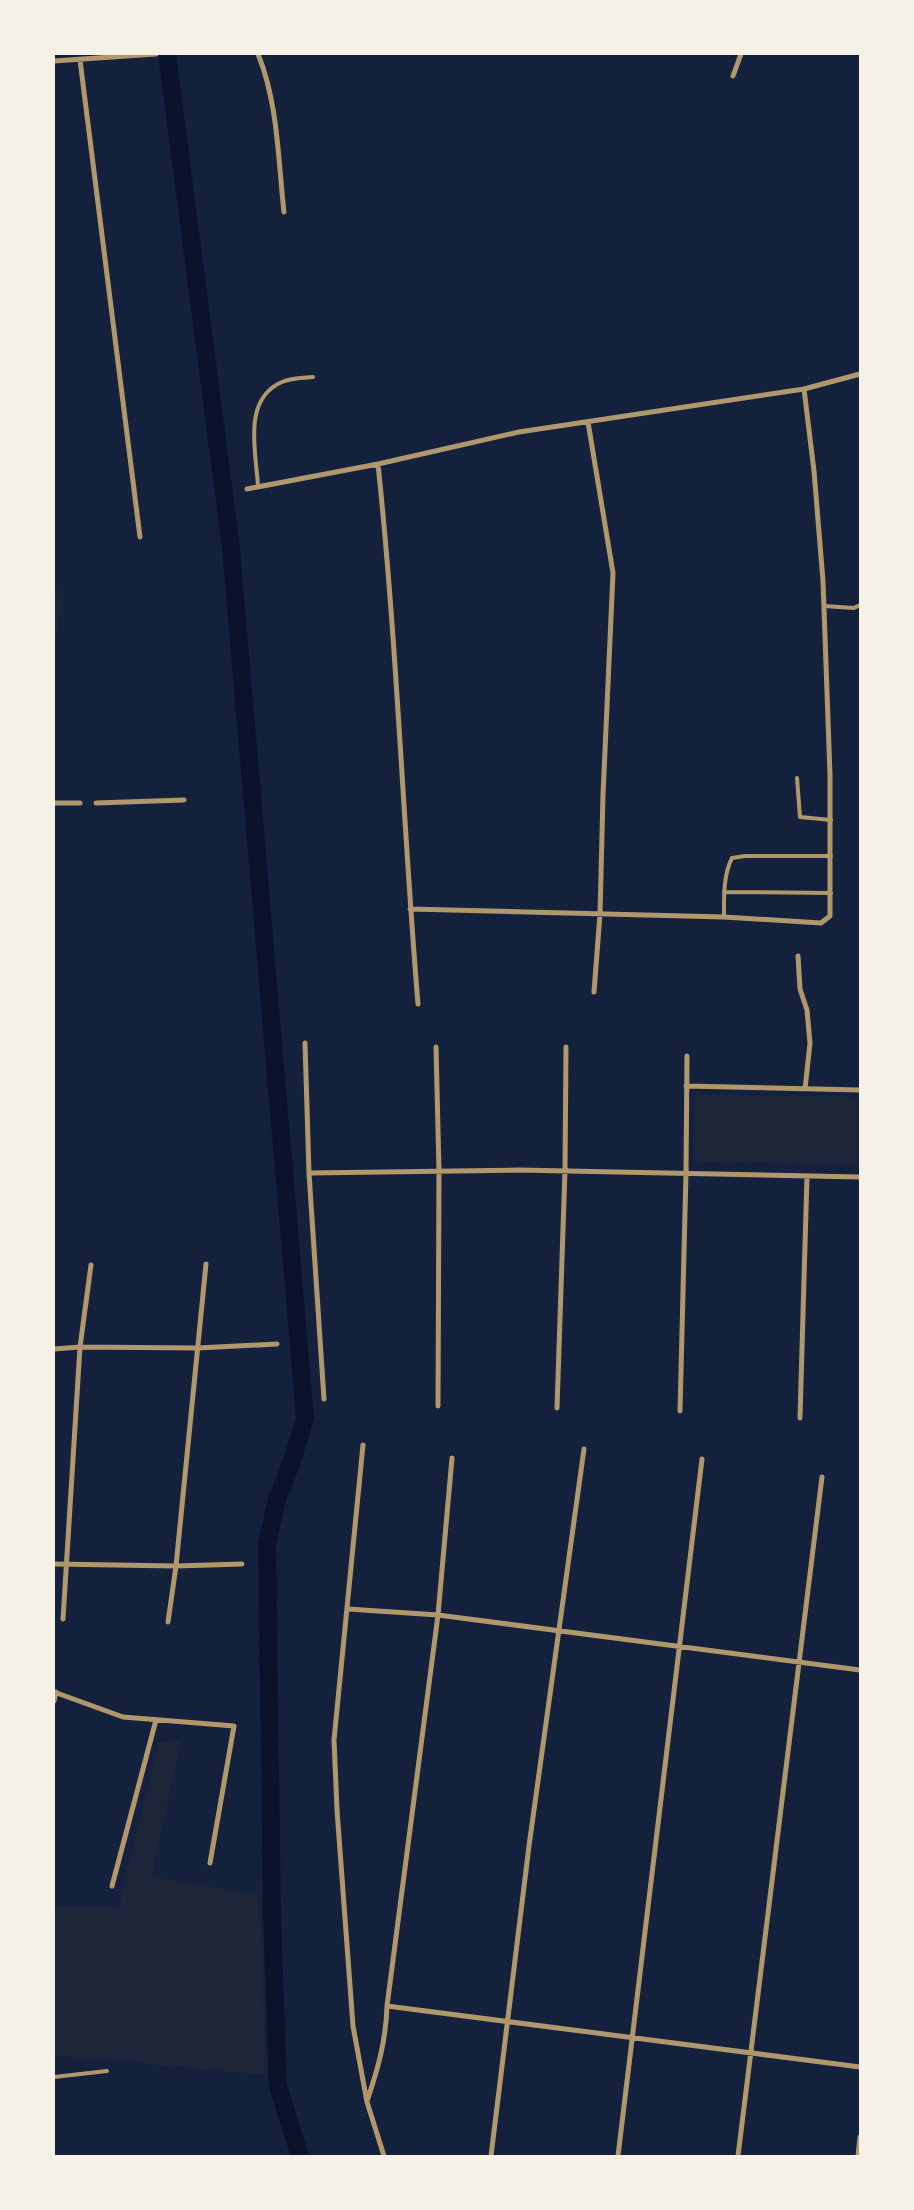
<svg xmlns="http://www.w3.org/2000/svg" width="914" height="2210" viewBox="0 0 914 2210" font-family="'Crimson Pro',serif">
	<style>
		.green { fill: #1d2539 }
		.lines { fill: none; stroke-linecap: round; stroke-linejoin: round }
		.canal { stroke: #0b132b; stroke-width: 18 }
		.service { stroke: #b1986c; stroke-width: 4 }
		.minor { stroke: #b1986c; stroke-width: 5 }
	</style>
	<rect width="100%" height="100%" fill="#14213d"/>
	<path class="green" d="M54,590L64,593L57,633L54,637Z
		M695,1094L860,1097V1166L694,1161Z
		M181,1741L151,1877L259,1895L266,2075L54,2055V1907H119L159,1742Z"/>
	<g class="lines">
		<path class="canal" d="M167,54L231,548L305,1418L291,1464L277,1499L267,1544L272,1915L278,2086L300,2156"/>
		<path class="service" d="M258,486C256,452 242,399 282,382C291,378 303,378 313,377
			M824,606L854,608L860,605
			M797,778L800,817L831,820
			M724,892L831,893
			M724,917C724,899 723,875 732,858L745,856H831
			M54,2077L107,2071"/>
		<path class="minor" d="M258,54C278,103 278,159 284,212
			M80,60L140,537
			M54,61L156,54
			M733,76L741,54
			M588,422L613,573L603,795L600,914L594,992
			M378,464C397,644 403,824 418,1004
			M247,489L378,464L519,432L804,389L860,374
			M54,803H80
			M96,803L184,800
			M410,909L724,917L821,923L830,916V775L823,581L814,471L804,389
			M798,956L800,989L807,1010L810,1043L805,1089
			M305,1043L309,1173L324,1399
			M436,1047L439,1171L438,1406
			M686,1086L860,1090
			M309,1173L519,1170L860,1177
			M54,1349L80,1347L198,1348L277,1344
			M557,1408L565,1170L566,1047
			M680,1411L686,1173L687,1056
			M800,1418L807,1176
			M363,1445L334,1740L337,1810L353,2026L367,2102L384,2156
			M54,1564L176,1566L242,1564
			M348,1609L438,1615L860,1670
			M63,1619L80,1347L91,1265
			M168,1622L176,1566L206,1264
			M54,1692L123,1717L234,1726L210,1863
			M54,1701L56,1692
			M112,1886L156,1720
			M387,2006L860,2067
			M367,2101C378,2069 386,2040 387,2006L438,1615L452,1458
			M491,2156L529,1846L584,1449
			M618,2156L702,1459
			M738,2156L822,1477
			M858,2156L860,2137"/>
	</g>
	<rect width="914" height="2210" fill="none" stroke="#f6f1e7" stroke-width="110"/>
</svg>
